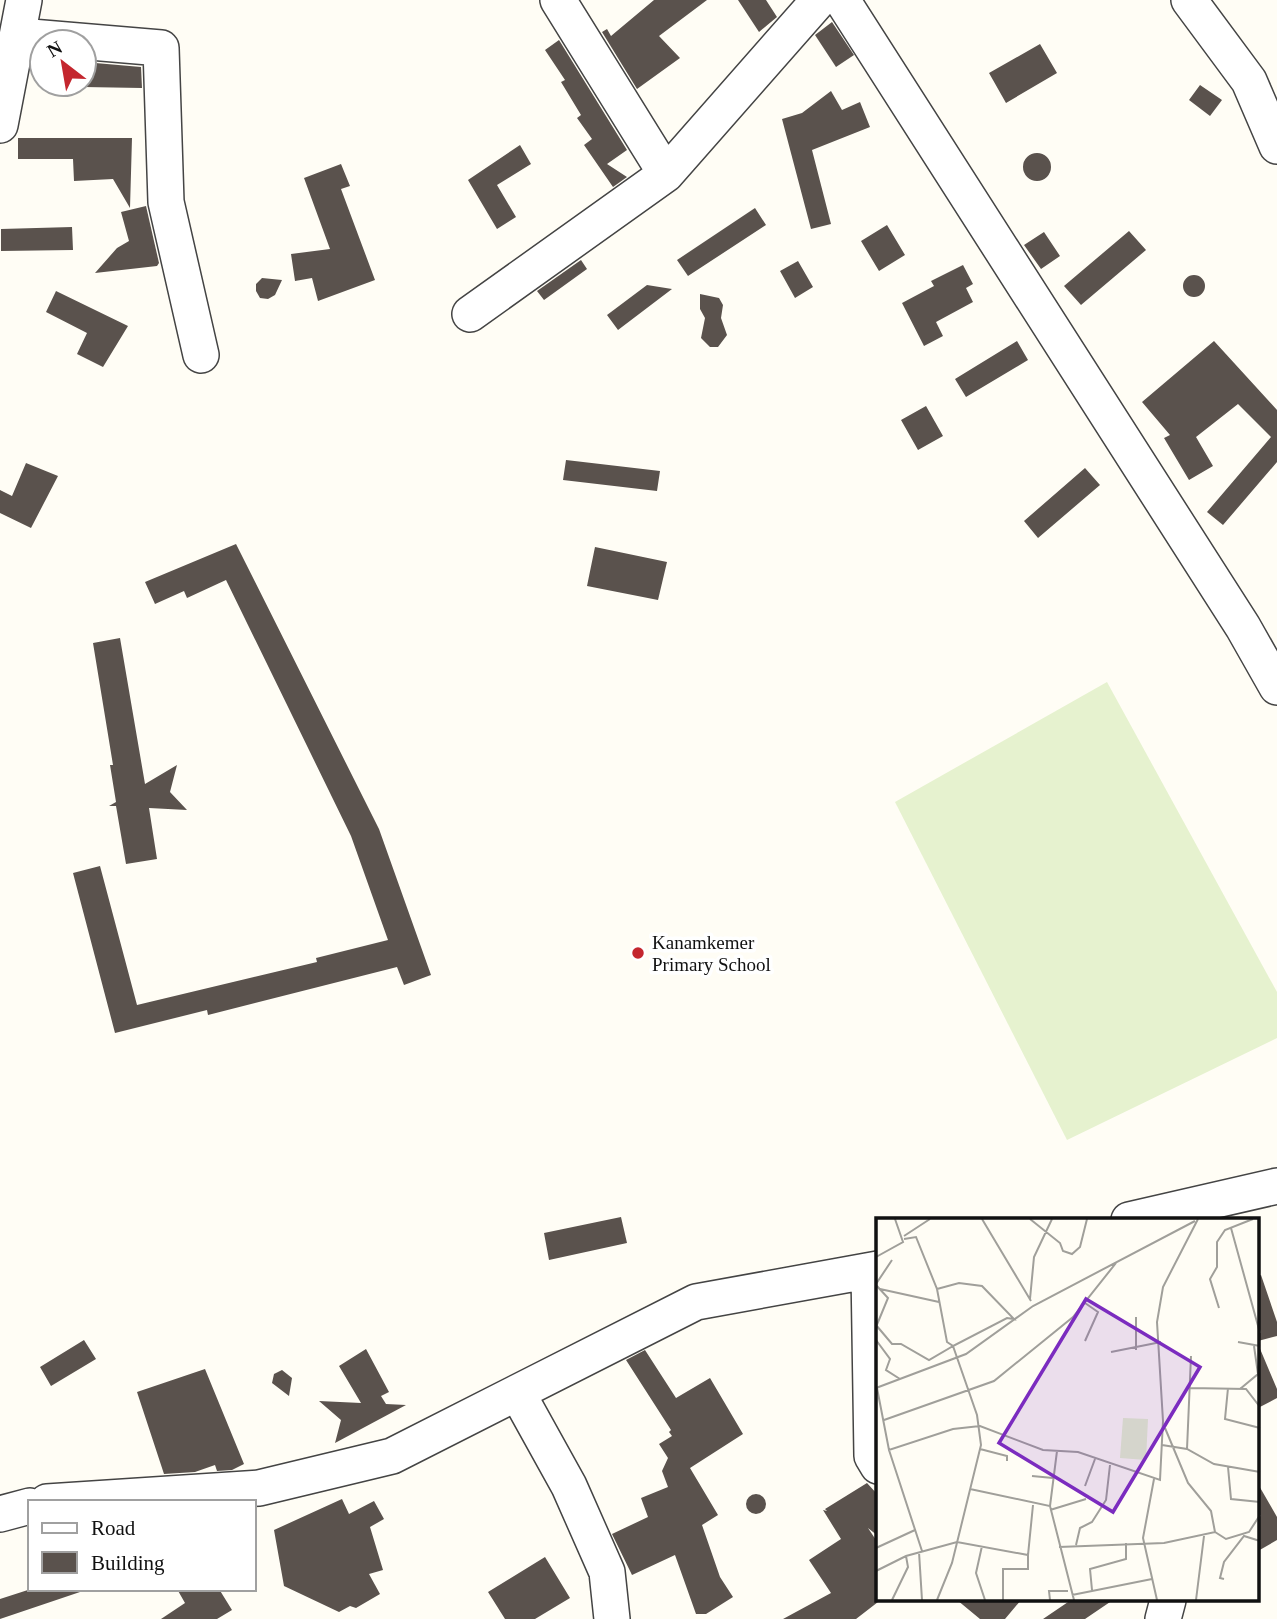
<svg xmlns="http://www.w3.org/2000/svg" width="1277" height="1619" viewBox="0 0 1277 1619" font-family="Georgia,serif">
	<style>
		.pitch { fill: #e6f2cf }
		.building { fill: #5a524d }
		.lines { fill: none; stroke-linecap: round; stroke-linejoin: round }
		.minor-casing { stroke: #444; stroke-width: 38 }
		.minor { stroke: #fff; stroke-width: 35 }
		.poi-dot { fill: #c4262e; stroke: #fff; stroke-width: 2.5 }
		.labels { text-anchor: middle; stroke-width: 7; stroke-linejoin: round; paint-order: stroke }
		.poi-label { font-size: 19px; fill: #111; stroke: #fff; text-anchor: start }
		.inset-road { fill: none; stroke: #a09f9a; stroke-width: 2 }
		.view { fill: #7b2cbf; fill-opacity: 0.15; stroke: #7b2cbf; stroke-width: 3.5 }
		.inset-edge { fill: none; stroke: #111; stroke-width: 3.5 }
	</style>
	<rect width="100%" height="100%" fill="#fffdf5"/>
	<path class="pitch" d="M1107,682L1277,992V1038L1067,1140L895,802Z"/>
	<path class="building" d="M654,0H707L659,36L680,58L637,89L602,32L607,29L611,36Z
		M738,0H766L777,17L759,32Z
		M832,22L854,55L836,67L815,35Z
		M559,40L627,150L607,164L627,177L613,187L584,145L592,139L577,118L581,115L561,82L565,80L545,50Z
		M1040,44L1057,73L1006,103L989,73Z
		M84,62L141,67L142,88L84,87Z
		M1200,85L1222,100L1210,116L1189,100Z
		M831,91L842,110L860,102L870,127L812,150L831,224L811,229L782,119L802,113Z
		M18,138H132L130,208L113,179L74,181L73,159H18Z
		M520,145L531,164L497,185L516,217L497,229L468,180Z
		M1023 167a14 14 0 1 1 28 0a14 14 0 1 1-28 0Z
		M341,164L350,186L341,189L375,280L318,301L312,278L295,281L291,254L330,249L304,178Z
		M146,206L159,263L157,266L95,273L117,248L129,241L121,212Z
		M755,208L766,225L688,276L677,260Z
		M887,225L905,255L879,271L861,241Z
		M72,227L73,250L1,251V229Z
		M1129,231L1146,250L1081,305L1064,286Z
		M1044,232L1060,256L1041,269L1024,245Z
		M581,260L587,269L544,300L537,291Z
		M798,261L813,287L795,298L780,271Z
		M963,265L973,284L966,288L973,302L936,322L943,336L924,346L902,303L934,286L931,281Z
		M1183 286a11 11 0 1 1 22 0a11 11 0 1 1-22 0Z
		M262,278L282,280L275,295L268,299L260,298L256,291V284Z
		M647,285L672,289L618,330L607,315Z
		M56,291L128,326L103,367L77,354L87,333L46,312Z
		M700,294L719,298L723,305L721,318L727,335L718,347H710L701,338L705,318L700,309Z
		M1017,341L1028,360L966,397L955,379Z
		M1214,341L1277,410V462L1223,525L1207,512L1271,437L1238,404L1196,437L1213,466L1189,480L1164,438L1170,435L1142,402Z
		M926,406L943,436L918,450L901,420Z
		M566,460L660,471L657,491L563,480Z
		M26,463L58,476L31,528L0,513V490L12,496Z
		M1085,468L1100,485L1038,538L1024,521Z
		M236,544L379,829L431,975L404,985L397,967L208,1015L207,1010L115,1033L73,873L100,866L137,1005L317,962L316,958L388,940L351,836L226,580L187,598L184,591L155,604L145,582Z
		M595,547L667,562L658,600L587,586Z
		M120,638L145,784L177,765L170,792L187,810L149,808L157,859L126,864L116,806H109L116,802L110,765H113L93,643Z
		M621,1217L627,1243L549,1260L544,1233Z
		M1261,1275L1277,1322V1336L1258,1341V1276Z
		M84,1340L96,1359L51,1386L40,1367Z
		M1258,1344L1277,1389V1398L1258,1408Z
		M366,1349L389,1392L381,1396L386,1404L406,1405L335,1443L341,1420L319,1401L361,1403L339,1366Z
		M645,1350L676,1398L710,1378L743,1434L690,1468L718,1515L702,1525L720,1577L733,1597L706,1614H696L675,1555L632,1575L612,1534L648,1517L641,1498L668,1487L662,1471L668,1458L659,1444L672,1436L669,1432L671,1430L626,1360Z
		M205,1369L244,1464L232,1470L217,1471L215,1465L195,1472L164,1474L137,1392Z
		M282,1370L292,1378L289,1396L272,1383L274,1374Z
		M867,1483L878,1495V1536L868,1528L878,1543V1602L856,1619H783L831,1593L809,1560L841,1539L823,1510L827,1511L825,1509Z
		M1258,1484L1277,1517V1540L1258,1551Z
		M746 1504a10 10 0 1 1 20 0a10 10 0 1 1-20 0Z
		M342,1499L349,1514L374,1501L384,1519L370,1527L383,1570L369,1574L380,1594L356,1608L350,1606L339,1612L284,1586L274,1530Z
		M545,1557L570,1598L535,1619H505L488,1592Z
		M31,1589H79L80,1592L0,1619V1599Z
		M177,1589H219L232,1610L217,1619H161L185,1603Z
		M957,1600H1021L1005,1619H980Z
		M1071,1600H1113L1085,1619H1043Z"/>
	<g class="lines">
		<g class="minor-casing">
			<path id="minor" d="M558,0L666,174
				M842,0L1243,627L1277,687
				M1189,0L1249,81L1277,146
				M19,36L161,48L166,202L201,355
				M0,125L24,0
				M470,314L666,174L819,0
				M1129,1220L1277,1186
				M869,1271L872,1456L878,1466
				M518,1394L569,1486L607,1572L612,1619
				M47,1502L259,1488L392,1456L696,1302L878,1269
				M0,1514L30,1506
				M1163,1619L1168,1600"/>
		</g>
		<use href="#minor" class="minor"/>
	</g>
	<circle class="poi-dot" cx="638" cy="953" r="7"/>
	<g class="labels">
		<g class="poi-label">
			<text x="652" y="949">Kanamkemer<tspan x="652" dy="22">Primary School</tspan></text>
		</g>
	</g>
	<g transform="translate(876 1218)">
		<rect width="383" height="383" fill="#fffdf5"/>
		<path d="M247,200L272,201L270,242L244,240Z" fill="#e6f2cf"/>
		<path class="inset-road" d="M106,1L155,83M154,1L184,25L187,33L196,36L204,29L211,1M355,10L384,115M28,18L54,1M0,39L27,24L19,1M0,66L16,42M0,67L12,80L0,109M4,71L63,84M154,81L158,39L176,1M343,90L334,61L341,49V24L349,12L377,1M260,99V132M0,107L16,126H25L53,142L77,128L71,124L61,71L40,19L28,21M0,122L14,141L10,152L24,161M209,123L222,94L209,85M362,124L384,128M235,134L285,124M0,170L90,136L157,88L319,3M1,170L13,232L77,211L104,208L167,232L202,234L284,262L287,203L281,104L287,69L322,1M314,170L370,171L384,189M352,170L349,201L384,210M364,171L382,156L378,128M8,202L118,163L197,99L240,45M289,210L312,265L335,293L339,314M286,227L311,231L338,246L384,254M104,231L131,238V243M311,231L315,138M13,232L46,333M352,249L355,281L384,284M156,258L177,260M278,261L267,320L281,382M209,268L219,241M94,271L174,288L198,382M174,288L181,233M174,292L210,281M200,327L204,310L216,304L230,282L234,247M106,328L100,355L109,382M183,329L288,325L339,314L350,321L373,314L384,297M0,330L39,312M43,334L46,382M0,353L30,338L81,324L152,337L157,287M348,361L344,360L348,344L368,318L384,323M216,372L214,351L250,341V325M196,377L276,361M16,382L32,349L30,338M61,382L76,345L105,227L101,197L77,128L131,100L138,101L106,68L83,65L61,71M127,382V351H152V337M174,382L173,373H192M320,382L328,318"/>
		<path class="view" d="M210,81L324,149L237,294L123,225Z"/>
		<rect width="383" height="383" class="inset-edge"/>
	</g>
	<rect x="28" y="1500" width="228" height="91" fill="#ffffff" stroke="#a0a0a0" stroke-width="2"/>
	<rect x="42" y="1523" width="35" height="10" fill="#ffffff" stroke="#a0a0a0" stroke-width="2"/>
	<text x="91" y="1535" font-size="21" fill="#111111">Road</text>
	<rect x="42" y="1552" width="35" height="21" fill="#5a524d" stroke="#a0a0a0" stroke-width="2"/>
	<text x="91" y="1570" font-size="21" fill="#111111">Building</text>
	<g transform="translate(63 63) rotate(329)"><circle r="33" fill="#ffffff" stroke="#a0a0a0" stroke-width="2"/>
	<path d="M0-5L12 26L0 18L-12 26Z" fill="#c4262e"/>
	<text y="-10" font-size="19" font-weight="bold" text-anchor="middle" fill="#111111">N</text>
	</g>
</svg>
